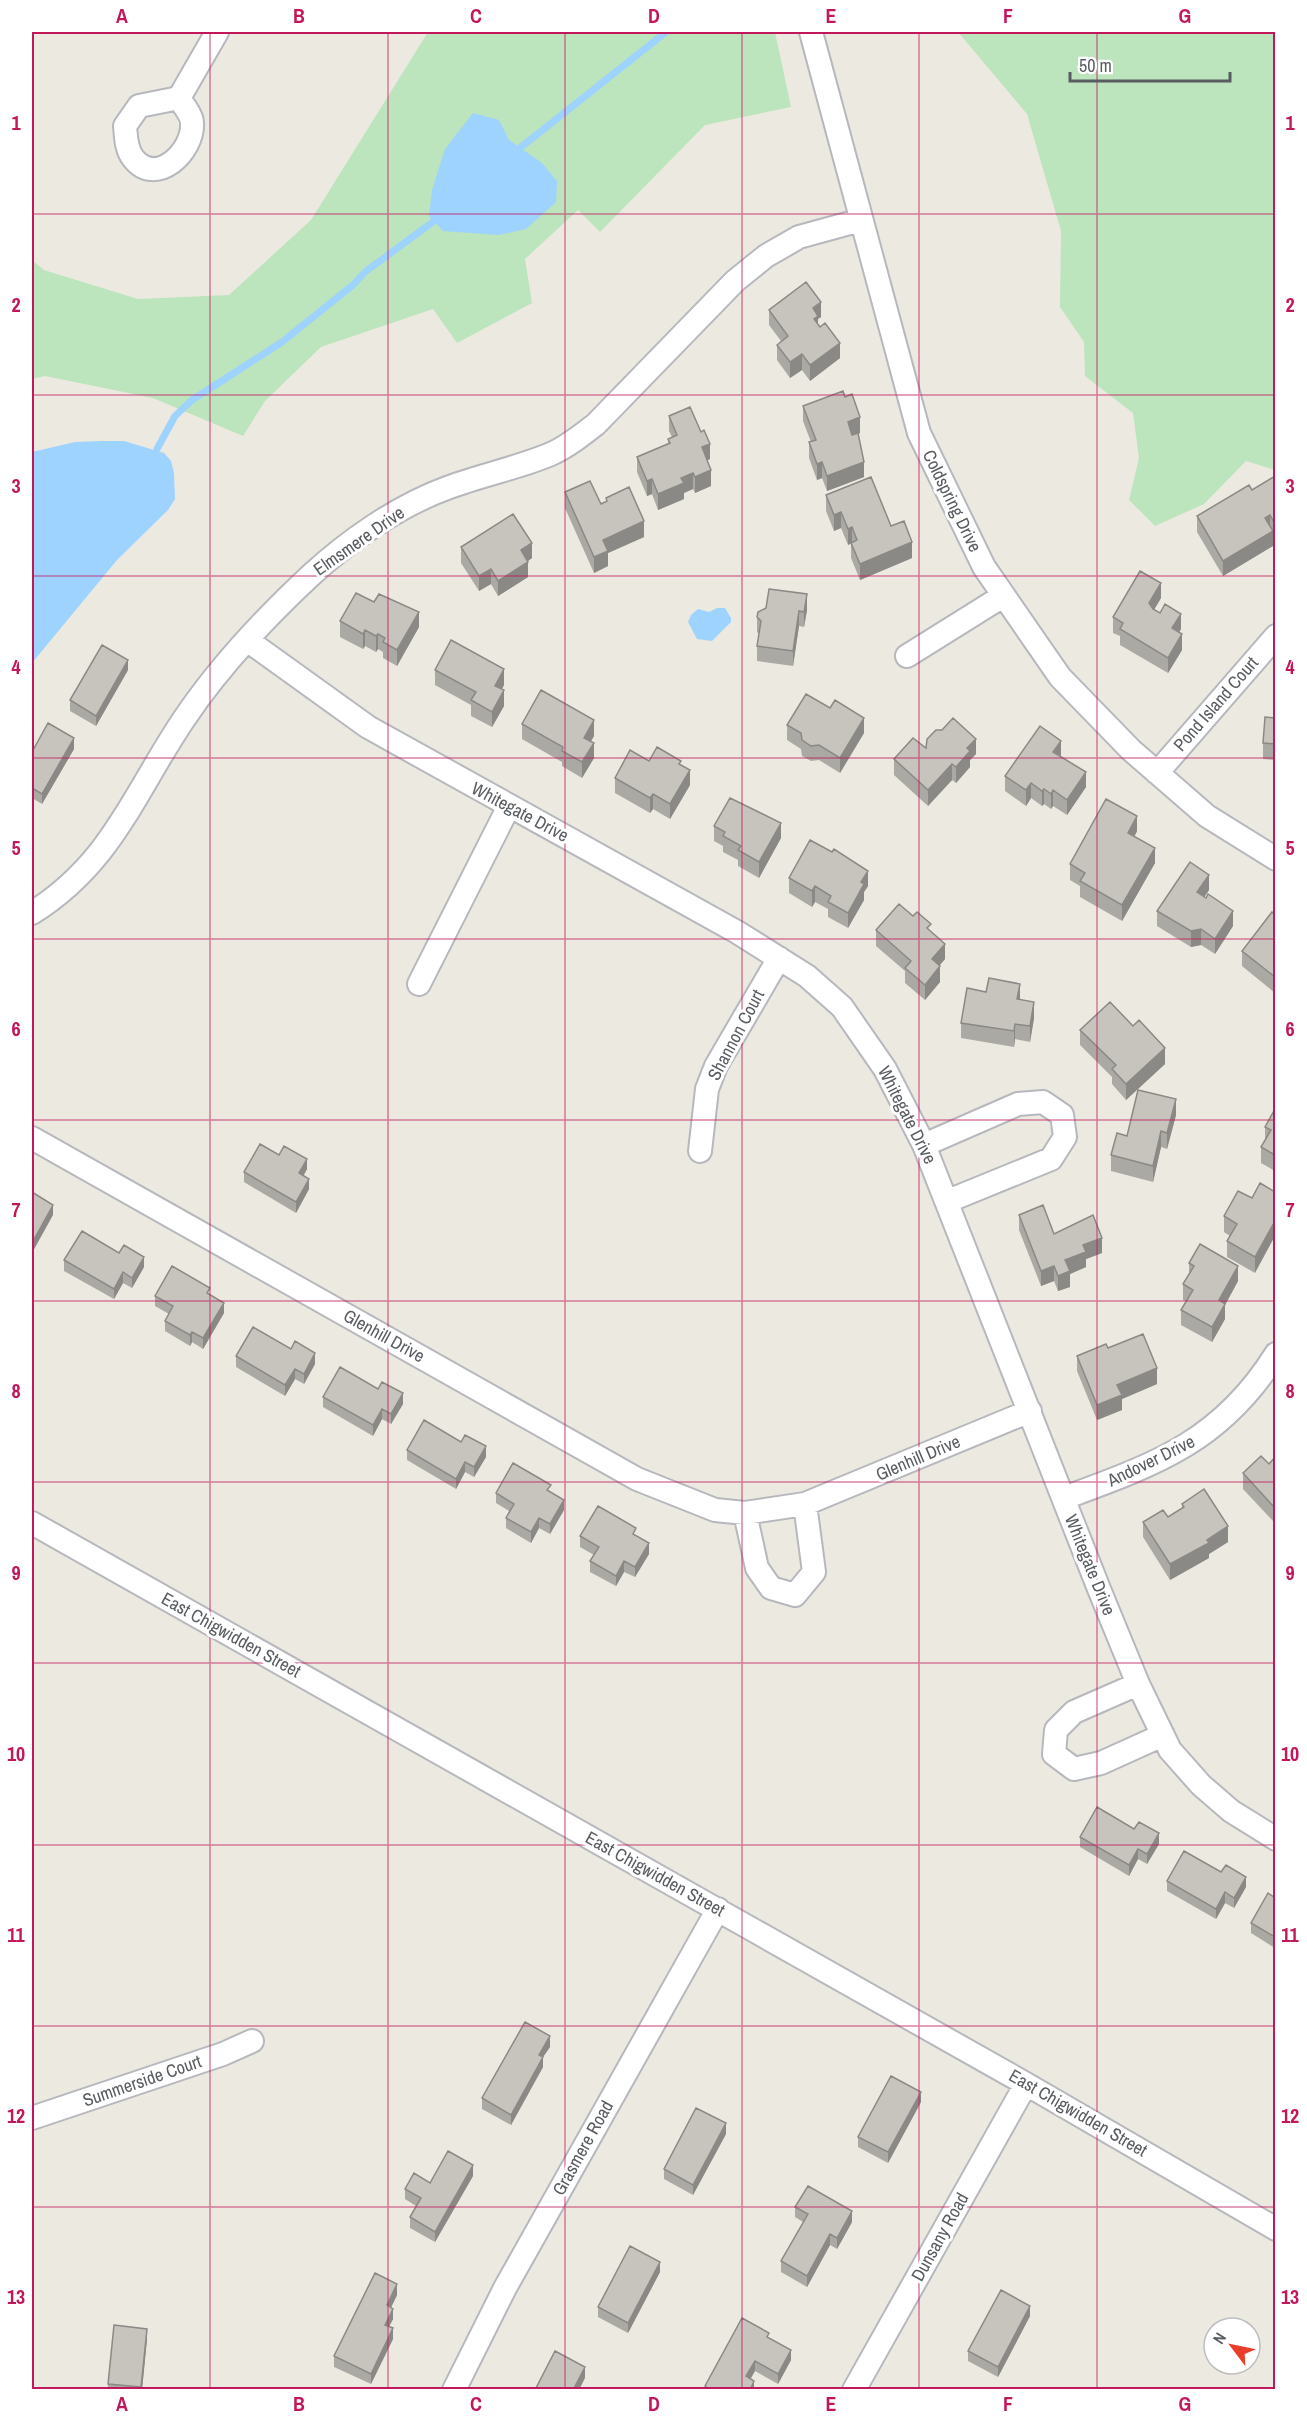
<svg xmlns="http://www.w3.org/2000/svg" width="1307" height="2421" viewBox="0 0 1307 2421" font-family="'Archivo Narrow',sans-serif">
	<style>
		.green { fill: #bce4bd }
		.water { fill: #9ed2ff }
		.lines { fill: none; stroke-linecap: round; stroke-linejoin: round }
		.stream { stroke: #9ed2ff; stroke-width: 7 }
		.minor-casing { stroke: #b6b8bd; stroke-width: 26 }
		.minor { stroke: #fff; stroke-width: 22 }
		.wall { fill: #aba9a3 }
		.shaded-wall { fill: #8b8985 }
		.building { fill: #c7c4be; stroke: #8b8985; stroke-width: 1.5 }
		.grid { fill: none; stroke: #c2185b; stroke-width: 1.5; stroke-opacity: 0.55 }
		.labels { text-anchor: middle; stroke-width: 6; stroke-linejoin: round; paint-order: stroke }
		.street-label { font-size: 18px; fill: #595d61; stroke: #fff }
		.neatline { fill: none; stroke: #c2185b; stroke-width: 2 }
		.grid-label { font-size: 20px; text-anchor: middle; font-weight: bold; fill: #c2185b }
	</style>
	<rect width="100%" height="100%" fill="#eceae0"/>
	<path class="green" d="M428,32H775L791,107L705,125L600,232L578,210L525,259L532,303L457,343L433,309L321,347L265,401L243,436L153,398L45,376L32,379V260L44,270L138,299L229,295L311,220Z
		M958,32H1275V470L1246,461L1204,504L1155,526L1129,500L1139,458L1133,413L1085,376L1084,342L1060,307L1061,231L1027,114Z"/>
	<path class="water" d="M473,113L499,120L509,140L542,163L557,181L556,202L526,229L499,235L443,231L429,216L432,190L445,149Z
		M103,441H124L164,453L171,461L174,473L175,499L168,510L117,560L32,663V452L75,442Z
		M717,608H725L731,618V622L712,641L697,639L688,622L691,615L698,609L709,612Z"/>
	<g class="lines">
		<path class="stream" d="M520,148L666,32
			M157,449L175,416L192,400L282,342L353,285L365,272L434,221"/>
		<g class="minor-casing">
			<path id="minor" d="M811,32L919,433L984,567L1060,677L1131,750L1207,816L1276,859
				M179,98C183,105 192,115 192,123C194,151 156,188 133,158C126,149 126,137 125,126L139,106L179,98L217,32
				M247,640L368,727L737,932L807,976L842,1007L885,1069L924,1145L1099,1589L1138,1684L1170,1750L1201,1785L1231,1811L1276,1839
				M907,656L1003,596
				M1157,773L1276,636
				M32,913C112,863 134,793 184,719C219,667 264,619 310,576C349,540 398,506 447,488C481,475 518,468 551,454C567,447 582,435 596,424L735,281L766,256L799,237L861,220
				M419,984L509,806
				M32,1138L637,1479L715,1510L745,1513L805,1504L1030,1411
				M924,1145L1018,1104L1043,1102L1062,1115L1065,1137L1051,1159L948,1201
				M700,1151L707,1089L716,1066L779,958
				M1064,1498C1156,1464 1221,1442 1276,1354
				M745,1513L757,1568L771,1588L795,1595L814,1572L805,1504
				M32,1523L1026,2084L1276,2229
				M1138,1684L1074,1712L1056,1730L1054,1754L1074,1769L1101,1763L1163,1735
				M32,2118L223,2054L252,2041
				M454,2390L505,2288L718,1909
				M854,2390L1026,2084"/>
		</g>
		<use href="#minor" class="minor"/>
	</g>
	<path class="wall" d="M769,310L821,317L818,319V324L840,358L810,381L802,370L790,378L777,360V345L781,341L769,325Z
		M803,406L860,433L858,434L864,477L827,491L822,478L817,480L809,458V442H811L803,421Z
		M669,416L710,459L707,460L711,486L695,493L693,489L684,493V499L658,510L652,494L647,496L637,472V457L668,444V439L672,437L669,431Z
		M1275,476V540L1273,536V546L1223,576L1197,532V516L1252,490Z
		M565,492L601,504L606,502V498L644,537L608,553V566L594,573L565,508Z
		M826,495L891,526L912,558L860,580L851,558V543L848,545L841,528L834,531L826,511Z
		M461,547L532,558L528,561V577L498,596L491,584L479,591L461,563Z
		M1161,598L1154,610L1181,629L1179,632L1182,650L1168,673L1120,645V636L1113,633V617Z
		M807,610L804,627L799,626L793,666L757,661V646L759,634L757,632V617Z
		M340,621L419,627L397,666L383,658V652L378,649L376,652L365,646L363,649L340,637Z
		M128,670L96,726L70,711V700Z
		M435,670L504,685L502,689L504,706L492,727L471,716V705L435,685Z
		M1275,718V760L1263,759V743Z
		M522,724L594,736L591,741L594,758L582,778L562,766V762L522,739Z
		M787,725L864,733L840,773L819,760L811,761L802,756L801,749L787,740Z
		M926,748L976,754L970,760V767L956,783L952,780L928,806L894,775V759Z
		M74,749L42,804L32,798V752Z
		M1061,756L1086,787L1067,815L1053,806L1051,809L1044,804L1042,806L1031,798L1026,806L1005,791V776Z
		M649,761L681,764L690,785L670,819L653,809L650,813L615,793V778Z
		M714,826L781,838L759,878L738,866V860L723,852V846L714,841Z
		M1137,831L1134,837L1155,863L1122,921L1080,897V886L1070,880V864Z
		M789,878L868,886L864,892V900L848,928L828,917V909L815,902L812,907L789,893Z
		M1209,890L1204,897L1233,926L1215,954L1201,945L1191,947L1157,926V911Z
		M1275,915V993L1242,966V951Z
		M876,930L931,931L945,959L939,966L940,982L925,1000L905,983V971L876,946Z
		M1020,1000L1034,1018L1030,1042L1015,1039L1014,1047L961,1038V1023Z
		M1080,1030L1165,1064L1126,1100L1112,1084V1077L1080,1045Z
		M1275,1109V1171L1261,1163V1147L1265,1140V1127Z
		M1176,1115L1167,1149L1161,1147L1153,1182L1111,1171V1155L1127,1136Z
		M279,1155L307,1169L304,1175L309,1189L296,1213L244,1182V1172Z
		M1260,1183L1255,1273L1227,1257V1241L1230,1236L1224,1232V1216L1252,1198Z
		M1019,1215L1054,1234L1102,1253L1086,1259V1267L1070,1274V1287L1058,1291L1054,1281L1041,1286L1019,1230Z
		M64,1260L144,1267L132,1288L123,1283L114,1299L64,1271Z
		M1189,1263L1238,1281L1225,1305V1319L1212,1342L1181,1325V1310L1186,1301L1183,1300V1284L1189,1274Z
		M210,1295L224,1313L203,1349L192,1342L190,1346L165,1331V1321L169,1314L155,1306V1296Z
		M1108,1348L1157,1384L1122,1399V1410L1097,1420L1077,1371V1356Z
		M236,1356L315,1364L304,1384L295,1379L285,1396L236,1367Z
		M323,1397L403,1404L391,1424L382,1419L373,1436L323,1407Z
		M407,1450L486,1457L474,1477L465,1472L456,1489L407,1460Z
		M1275,1457L1273,1521L1243,1489V1473L1269,1464Z
		M551,1492L564,1510L550,1534L539,1528L531,1543L506,1528V1518L509,1511L496,1503V1493Z
		M1182,1504L1228,1542L1209,1554V1558L1170,1580L1143,1537V1522L1168,1517L1182,1508Z
		M580,1536H636L649,1554L635,1577L624,1572L616,1586L590,1572V1561L594,1555L580,1547Z
		M1080,1837L1159,1844L1147,1864L1138,1859L1129,1876L1080,1847Z
		M1167,1881L1246,1887L1234,1908L1225,1903L1216,1919L1167,1891Z
		M1275,1898V1948L1251,1933V1923Z
		M550,2047L543,2057V2067L511,2125L482,2109V2098Z
		M921,2102L888,2163L858,2147V2137Z
		M726,2134L693,2195L664,2179V2169Z
		M473,2176L435,2242L410,2228V2217L416,2206L405,2199V2189L430,2183Z
		M795,2207L852,2222L837,2249L830,2245L807,2287L781,2272V2261L803,2222L795,2217Z
		M660,2272L628,2333L598,2317V2307Z
		M397,2295L391,2307L393,2319L389,2326L393,2339L371,2384L334,2367V2356Z
		M1030,2316L998,2377L968,2361V2351Z
		M769,2338L791,2360L778,2384L755,2371L751,2378L754,2390H705V2386Z
		M147,2339L142,2390H108V2384Z"/>
	<path class="shaded-wall" d="M821,302V317L818,319V332L814,335L813,308Z
		M840,343V358L810,381V365Z
		M802,354V370L790,378V362Z
		M860,417V433L848,438V422Z
		M710,444V459L702,463V447Z
		M822,462V478L817,480V464Z
		M864,462V477L827,491V476Z
		M711,470V486L695,493V477Z
		M693,473V489L684,493V499L658,510V494L681,478Z
		M652,479V494L647,496V481Z
		M841,512V528L834,531V515Z
		M1270,515V531L1265,518Z
		M644,521V537L608,553V566L594,573V557L603,540Z
		M852,527V543L848,545V529Z
		M1273,531V546L1223,576V561Z
		M912,542V558L860,580V564Z
		M532,543V558L521,566V550Z
		M528,562V577L498,596V581Z
		M491,569V584L479,591V576Z
		M1161,583V598L1149,618V603Z
		M807,594V610L804,627V612Z
		M799,611V626L793,666V651Z
		M419,612V627L397,666V650Z
		M1181,614V629L1172,644V628Z
		M365,630V646L363,649V634Z
		M378,634V649L376,652V636Z
		M1182,634V650L1168,673V658Z
		M128,660V670L96,726V716Z
		M504,669V685L495,701V686Z
		M504,690V706L492,727V712Z
		M864,718V733L840,773V758Z
		M594,720V736L584,753V738Z
		M74,738V749L42,804V794Z
		M976,739V754L970,760V767L956,783V767L967,748Z
		M1061,741V756L1053,752Z
		M594,743V758L582,778V762Z
		M952,764V780L928,806V790Z
		M690,770V785L670,819V804Z
		M1086,772V787L1067,815V800Z
		M1031,783V798L1026,806V790Z
		M1044,789V804L1042,806V791Z
		M1053,790V806L1051,809V794Z
		M653,794V809L650,813V798Z
		M1137,816V831L1128,849V833Z
		M781,823V838L759,878V862Z
		M1155,848V863L1122,921V905Z
		M868,871V886L864,892V900L848,928V913L861,882Z
		M1209,875V890L1197,908V892Z
		M815,886V902L812,907V891Z
		M1233,911V926L1215,954V939Z
		M1201,929V945L1191,947V931Z
		M945,944V959L932,974V959Z
		M940,966V982L925,1000V985Z
		M1020,984V999L1017,1015V999Z
		M1034,1002V1018L1030,1042V1026Z
		M1015,1024V1039L1014,1047V1031Z
		M1165,1048V1064L1126,1100V1084Z
		M1176,1099V1115L1167,1149V1133Z
		M1161,1131V1147L1153,1182V1166Z
		M307,1159V1169L299,1183V1173Z
		M309,1179V1189L296,1213V1202Z
		M53,1205V1215L32,1253V1243Z
		M1275,1221V1236L1255,1273V1257Z
		M1102,1238V1253L1086,1259V1267L1070,1274V1287L1058,1291V1276L1065,1260L1083,1245Z
		M144,1257V1267L132,1288V1278Z
		M1054,1266V1281L1041,1286V1271Z
		M1238,1266V1281L1225,1305V1319L1212,1342V1327L1219,1300Z
		M123,1272V1283L114,1299V1289Z
		M224,1303V1313L203,1349V1338Z
		M192,1332V1342L190,1346V1335Z
		M315,1353V1364L304,1384V1374Z
		M1157,1368V1384L1122,1399V1410L1097,1420V1405L1117,1385Z
		M295,1369V1379L285,1396V1385Z
		M403,1393V1404L391,1424V1414Z
		M382,1409V1419L373,1436V1425Z
		M486,1446V1457L474,1477V1467Z
		M465,1462V1472L456,1489V1479Z
		M564,1500V1510L550,1534V1524Z
		M1275,1504V1519L1273,1521V1506Z
		M539,1518V1528L531,1543V1532Z
		M1228,1526V1542L1209,1554V1558L1170,1580V1564Z
		M649,1543V1554L635,1577V1567Z
		M624,1561V1572L616,1586V1576Z
		M1159,1833V1844L1147,1864V1854Z
		M1138,1849V1859L1129,1876V1865Z
		M1246,1877V1887L1234,1908V1898Z
		M1225,1892V1903L1216,1919V1909Z
		M550,2036V2047L543,2057V2067L511,2125V2115L539,2055Z
		M921,2092V2102L888,2163V2152Z
		M726,2123V2134L693,2195V2185Z
		M473,2165V2176L435,2242V2232Z
		M852,2211V2222L837,2249V2238Z
		M830,2234V2245L807,2287V2276Z
		M660,2262V2272L628,2333V2323Z
		M397,2284V2295L387,2316V2305Z
		M1030,2306V2316L998,2377V2367Z
		M393,2309V2319L385,2335V2325Z
		M393,2328V2339L371,2384V2374Z
		M147,2329V2339L142,2390H141Z
		M791,2350V2360L778,2384V2374Z
		M755,2361V2371L746,2386V2376Z
		M585,2367V2378L579,2390H573Z
		M754,2381V2390H750Z"/>
	<path class="building" d="M806,282L821,302L813,308L818,316L814,319L820,327L825,323L840,343L810,365L802,354L790,362L777,345L788,336L769,310Z
		M843,391L845,397L852,394L860,417L848,422L852,435L858,433L864,462L827,476L822,462L817,464L809,442L816,440L803,406Z
		M690,407L701,432L704,430L710,444L702,447L711,470L695,477L693,473L681,478L684,483L658,494L652,479L647,481L637,457L670,443L668,439L677,435L669,416Z
		M1275,476V524L1270,515L1265,518L1273,531L1223,561L1197,516L1249,485L1252,490Z
		M871,477L891,526L904,521L912,542L860,564L851,543L857,540L852,527L848,529L841,512L834,515L826,495Z
		M590,481L601,504L607,501L606,498L629,487L644,521L603,540L608,551L594,557L565,492Z
		M513,514L532,543L521,550L528,562L498,581L491,569L479,576L461,547Z
		M1140,571L1161,583L1149,603L1153,609L1160,613L1165,604L1181,614L1172,628L1182,634L1168,658L1120,629L1123,623L1113,617Z
		M769,589L807,594L804,612L799,611L793,651L757,646L761,621L757,617L758,612L766,608Z
		M356,593L374,602L379,594L419,612L397,650L383,642L385,638L378,634L376,636L365,630L363,634L340,621Z
		M451,640L504,669L495,686L504,690L492,712L471,700L476,692L435,670Z
		M102,645L128,660L96,716L70,700Z
		M541,690L594,720L584,738L594,743L582,762L562,751L563,747L522,724Z
		M806,694L830,708L835,700L864,718L840,758L819,745L811,746L802,740L801,733L787,725Z
		M1265,717L1275,718V744L1263,743Z
		M953,718L976,739L967,748L970,751L956,767L952,764L928,790L894,759L913,738L926,748L927,739L936,730H942Z
		M48,723L74,738L42,794L32,788V752Z
		M1040,726L1061,741L1053,752L1086,772L1067,800L1053,790L1051,794L1044,789L1042,791L1031,783L1026,790L1005,776Z
		M657,747L681,761L679,764L690,770L670,804L653,794L650,798L615,778L630,750L649,761Z
		M730,798L781,823L759,862L738,850L741,846L723,836L725,832L714,826Z
		M1106,799L1137,816L1128,833L1155,848L1122,905L1080,881L1085,873L1070,864Z
		M810,840L832,852L834,849L868,871L861,882L864,884L848,913L828,902L831,896L815,886L812,891L789,878Z
		M1190,862L1209,875L1197,892L1206,898L1208,894L1233,911L1215,939L1201,929L1191,931L1157,911Z
		M899,904L913,916L917,912L931,924L927,928L945,944L932,959L940,966L925,985L905,968L911,961L876,930Z
		M1272,912L1275,915V977L1242,951Z
		M989,978L1020,984L1017,999L1034,1002L1030,1026L1015,1024L1014,1031L961,1023L967,988L986,992Z
		M1110,1002L1133,1026L1139,1020L1165,1048L1126,1084L1112,1069L1116,1065L1080,1030Z
		M1138,1090L1176,1099L1167,1133L1161,1131L1153,1166L1111,1155L1117,1133L1127,1136Z
		M1275,1109V1155L1261,1147L1271,1130L1265,1127Z
		M260,1144L279,1155L284,1146L307,1159L299,1173L309,1179L296,1202L244,1172Z
		M1260,1183L1275,1192V1221L1255,1257L1227,1241L1237,1224L1224,1216L1238,1191L1252,1198Z
		M32,1192L53,1205L32,1243Z
		M1043,1205L1054,1234L1093,1215L1102,1238L1083,1245L1086,1252L1065,1260L1070,1271L1058,1276L1054,1266L1041,1271L1019,1215Z
		M82,1231L119,1253L124,1245L144,1257L132,1278L123,1272L114,1289L64,1260Z
		M1200,1244L1238,1266L1219,1300L1225,1304L1212,1327L1181,1310L1193,1290L1183,1284L1194,1266L1189,1263Z
		M172,1266L210,1288L207,1293L224,1303L203,1338L192,1332L190,1335L165,1321L173,1306L155,1296Z
		M253,1327L291,1349L295,1341L315,1353L304,1374L295,1369L285,1385L236,1356Z
		M1143,1334L1157,1368L1117,1385L1122,1395L1097,1405L1077,1356L1106,1344L1108,1348Z
		M340,1367L378,1389L382,1382L403,1393L391,1414L382,1409L373,1425L323,1397Z
		M424,1420L461,1442L465,1435L486,1446L474,1467L465,1462L456,1479L407,1450Z
		M1261,1456L1269,1464L1275,1457V1504L1273,1506L1243,1473Z
		M513,1463L551,1485L547,1490L564,1500L550,1524L539,1518L531,1532L506,1518L514,1504L496,1493Z
		M1204,1489L1228,1526L1207,1540L1209,1543L1170,1564L1143,1522L1163,1510L1168,1517L1184,1507L1182,1504Z
		M598,1506L636,1528L633,1534L649,1543L635,1567L624,1561L616,1576L590,1561L599,1547L580,1536Z
		M1097,1807L1134,1829L1139,1822L1159,1833L1147,1854L1138,1849L1129,1865L1080,1837Z
		M1184,1851L1221,1872L1226,1865L1246,1877L1234,1898L1225,1892L1216,1909L1167,1881Z
		M1268,1893L1275,1898V1937L1251,1923Z
		M525,2022L550,2036L539,2055L543,2057L511,2115L482,2098Z
		M891,2076L921,2092L888,2152L858,2137Z
		M696,2108L726,2123L693,2185L664,2169Z
		M448,2151L473,2165L435,2232L410,2217L421,2198L405,2189L414,2173L430,2183Z
		M808,2186L852,2211L837,2238L830,2234L807,2276L781,2261L808,2214L795,2207Z
		M630,2246L660,2262L628,2323L598,2307Z
		M375,2273L397,2284L387,2305L393,2309L385,2325L393,2328L371,2374L334,2356Z
		M1001,2290L1030,2306L998,2367L968,2351Z
		M742,2318L769,2333L767,2337L791,2350L778,2374L755,2361L746,2376L754,2381L750,2390H711L705,2386Z
		M114,2325L147,2329L141,2387L108,2384Z
		M555,2351L585,2367L573,2390H535Z"/>
	<path class="grid" d="M210,32V2390M388,32V2390M565,32V2390M742,32V2390M919,32V2390M1097,32V2390M32,214H1276M32,395H1276M32,576H1276M32,758H1276M32,939H1276M32,1120H1276M32,1301H1276M32,1482H1276M32,1663H1276M32,1845H1276M32,2026H1276M32,2207H1276"/>
	<g class="labels">
		<g class="street-label">
			<text transform="translate(952 501) rotate(64)" y="6">Coldspring Drive</text>
			<text transform="translate(359 541) rotate(-35)" y="6">Elmsmere Drive</text>
			<text transform="translate(1216 704) rotate(-49)" y="6">Pond Island Court</text>
			<text transform="translate(520 812) rotate(28)" y="6">Whitegate Drive</text>
			<text transform="translate(736 1035) rotate(-62)" y="6">Shannon Court</text>
			<text transform="translate(907 1115) rotate(63)" y="6">Whitegate Drive</text>
			<text transform="translate(384 1336) rotate(29)" y="6">Glenhill Drive</text>
			<text transform="translate(918 1458) rotate(-23)" y="6">Glenhill Drive</text>
			<text transform="translate(1151 1461) rotate(-26)" y="6">Andover Drive</text>
			<text transform="translate(1090 1565) rotate(68)" y="6">Whitegate Drive</text>
			<text transform="translate(231 1635) rotate(29)" y="6">East Chigwidden Street</text>
			<text transform="translate(655 1874) rotate(29)" y="6">East Chigwidden Street</text>
			<text transform="translate(142 2081) rotate(-19)" y="6">Summerside Court</text>
			<text transform="translate(1078 2113) rotate(30)" y="6">East Chigwidden Street</text>
			<text transform="translate(583 2148) rotate(-61)" y="6">Grasmere Road</text>
			<text transform="translate(940 2237) rotate(-61)" y="6">Dunsany Road</text>
		</g>
	</g>
	<rect width="1307" height="2421" fill="none" stroke="#ffffff" stroke-width="66"/>
	<g transform="translate(1232 2346) rotate(302)"><circle r="28" fill="#ffffff" stroke="#bdbec0" stroke-width="1.5"/>
	<path d="M0-4.5L10 22L0 15L-10 22Z" fill="#e93e2a"/>
	<text y="-9" font-size="16" font-weight="bold" text-anchor="middle" fill="#595d61">N</text>
	</g>
	<path d="M1070 72v9h160v-9" fill="none" stroke="#595d61" stroke-width="3"/>
	<text x="1079" y="72" font-size="18" fill="#595d61" stroke="#ffffff" stroke-width="4.5" paint-order="stroke">50 m</text>
	<rect x="33" y="33" width="1241" height="2355" class="neatline"/>
	<g class="grid-label">
		<text x="122" y="23">A</text>
		<text x="299" y="23">B</text>
		<text x="476" y="23">C</text>
		<text x="654" y="23">D</text>
		<text x="831" y="23">E</text>
		<text x="1008" y="23">F</text>
		<text x="1185" y="23">G</text>
		<text x="16" y="130">1</text>
		<text x="1290" y="130">1</text>
		<text x="16" y="312">2</text>
		<text x="1290" y="312">2</text>
		<text x="16" y="493">3</text>
		<text x="1290" y="493">3</text>
		<text x="16" y="674">4</text>
		<text x="1290" y="674">4</text>
		<text x="16" y="855">5</text>
		<text x="1290" y="855">5</text>
		<text x="16" y="1036">6</text>
		<text x="1290" y="1036">6</text>
		<text x="16" y="1217">7</text>
		<text x="1290" y="1217">7</text>
		<text x="16" y="1398">8</text>
		<text x="1290" y="1398">8</text>
		<text x="16" y="1580">9</text>
		<text x="1290" y="1580">9</text>
		<text x="16" y="1761">10</text>
		<text x="1290" y="1761">10</text>
		<text x="16" y="1942">11</text>
		<text x="1290" y="1942">11</text>
		<text x="16" y="2123">12</text>
		<text x="1290" y="2123">12</text>
		<text x="16" y="2304">13</text>
		<text x="1290" y="2304">13</text>
		<text x="122" y="2411">A</text>
		<text x="299" y="2411">B</text>
		<text x="476" y="2411">C</text>
		<text x="654" y="2411">D</text>
		<text x="831" y="2411">E</text>
		<text x="1008" y="2411">F</text>
		<text x="1185" y="2411">G</text>
	</g>
</svg>
